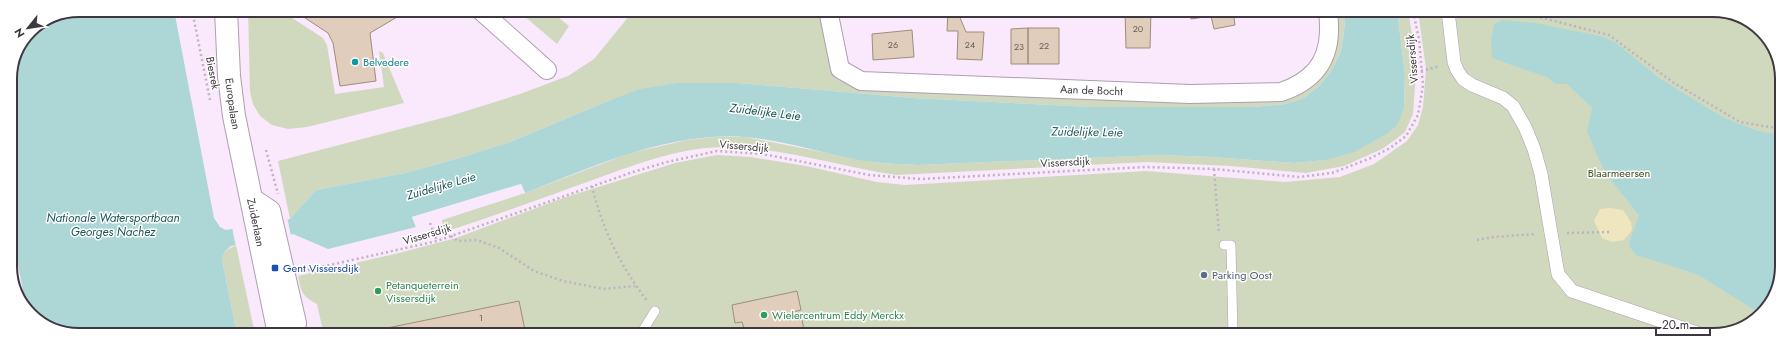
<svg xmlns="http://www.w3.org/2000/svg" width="1792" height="345" viewBox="0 0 1792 345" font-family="Jost,sans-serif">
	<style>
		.green { fill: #d0d9bd }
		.sand { fill: #efe6c0 }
		.water { fill: #add7d7 }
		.pier { fill: #fae8fc }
		.building { fill: #e0cdbb; stroke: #9e8d7b }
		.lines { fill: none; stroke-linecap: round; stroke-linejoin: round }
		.service-casing { stroke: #af9eb1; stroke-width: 10 }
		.pedestrian-casing { stroke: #af9eb1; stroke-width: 14 }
		.minor-casing { stroke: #af9eb1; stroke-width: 20 }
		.tertiary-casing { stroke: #af9eb1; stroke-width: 24 }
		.path { stroke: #c0b1c2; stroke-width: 2.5; stroke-dasharray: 2 3; stroke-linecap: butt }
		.service { stroke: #fff; stroke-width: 9 }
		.pedestrian { stroke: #fff; stroke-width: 13 }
		.minor { stroke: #fff; stroke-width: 18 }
		.tertiary { stroke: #fff; stroke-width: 22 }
		.culture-dot { fill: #0f9aa8; stroke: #fff; stroke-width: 1.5 }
		.transit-dot { fill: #1a4fb4; stroke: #fff; stroke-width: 1.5 }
		.service-dot { fill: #5c6f8a; stroke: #fff; stroke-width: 1.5 }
		.leisure-dot { fill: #2e9e5b; stroke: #fff; stroke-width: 1.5 }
		.labels { text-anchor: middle; stroke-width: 3; stroke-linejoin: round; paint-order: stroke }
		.number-label { font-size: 9px; fill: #665c5e }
		.street-label { font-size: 11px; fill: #3e373f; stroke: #fff }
		.culture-label { font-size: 11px; fill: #0d838f; stroke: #fff; text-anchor: start }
		.park-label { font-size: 11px; fill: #3d4a17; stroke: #fff }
		.transit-label { font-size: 11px; fill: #164399; stroke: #fff; text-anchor: start }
		.service-label { font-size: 11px; fill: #4e5e75; stroke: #fff; text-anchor: start }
		.leisure-label { font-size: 11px; fill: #27864d; stroke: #fff; text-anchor: start }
		.water-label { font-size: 12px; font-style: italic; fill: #1d5859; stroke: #fff }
		.rim { fill: none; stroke: #3e373f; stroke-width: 2 }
	</style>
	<rect width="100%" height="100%" fill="#fae8fc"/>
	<path class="green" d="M248,10H284L283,12L323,38L327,45L335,94L384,87L379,51L383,53L404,103L307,127L288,129L272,125L260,116L253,104L250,92Z
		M517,10H549L569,26L557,44Z
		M634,10H819L835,78L852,87L856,83L865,87L1307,85L1335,10H1344L1345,21L1343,40L1340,54L1330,73L1318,87L1310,93L1304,98L1286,104L1253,107H1091L914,98L737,83H677L608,101L510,142L456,159L405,173L316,190L290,219L278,161L450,116L520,94L568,76L594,59Z
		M1397,11H1408L1415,52L1416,73L1413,114L1405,132L1395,140L1382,149L1344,166L1306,173L1230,166L1147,162L897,175C840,167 779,146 721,147C676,148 629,167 587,182C540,199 492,217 444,232L442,220L525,193L630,153L687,140L715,137H745L879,163L918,165L1160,155L1212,157L1294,163L1326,160L1404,106L1405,74Z
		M1418,11H1722L1762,30L1781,65V275L1759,318L1717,335L318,334L323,331L317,304C302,296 301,292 298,276L399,253L456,238L563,198L675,163L717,155L751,157L806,166L877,182L905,185L1146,171L1285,182L1340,177L1374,164L1407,141L1418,125L1423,107L1426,69Z
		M236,245L255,334H237L222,260L225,251Z
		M12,272H16L22,299L12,283Z"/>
	<path class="sand" d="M1610,208L1623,210L1631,222L1632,230L1624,240L1612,242L1602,238L1594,221L1600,209Z"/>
	<path class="water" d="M79,10H174L214,218L220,227L226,230L290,219L316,190L405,173L456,159L510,142L608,101L640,89L677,83H737L914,98L1091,107H1253L1286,104L1304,98L1310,93L1318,87L1330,73L1340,54L1343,40L1345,21L1344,10L1397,11L1405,74L1404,106L1400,119L1397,125L1388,133L1354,152L1326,160L1294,163L1212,157L1160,155L918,165C896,164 875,163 854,159C818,152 781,140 744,137C667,132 595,166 525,193L521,184L412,217L416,227L328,249L293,234L231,246L225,251L222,260L237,334H70L33,318L26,306L15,249L16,272H12L10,79L15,53L30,30L53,15Z
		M1503,20L1535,23L1604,37L1616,43L1659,78L1724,118L1758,131L1781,135V275L1761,314L1700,276L1684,270L1636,255L1629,246L1630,240L1639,215L1606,174L1597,155L1587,132L1592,108L1567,84H1555L1549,78L1492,58L1491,41L1494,24Z"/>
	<path class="pier" d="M521,184L525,193L523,194L520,187L415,218L418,226L416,227L412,217Z
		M287,217L291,236L236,247L232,227Z"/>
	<path class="building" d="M293,10H409L370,33L376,81L340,86L333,43L328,33Z
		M560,10H573L568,17Z
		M869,10H909V11L869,14Z
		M1125,10H1151L1150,48H1126Z
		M1189,10H1233L1235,25L1214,29L1211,16L1191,19Z
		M948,12L958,13L966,32H984L982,60L957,59L958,31H947Z
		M1028,28H1059V64H1028Z
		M1028,28V64H1011V29Z
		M912,30L914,57L873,60L872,34Z
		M797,291L801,310L793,312L795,319L802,320L805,335H734V333L744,328L742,322L735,323L732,305Z
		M519,301L526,335L358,334Z"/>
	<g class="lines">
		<g class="service-casing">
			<path id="service" d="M1224,245H1231L1233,335
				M640,335L655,311"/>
		</g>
		<g class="pedestrian-casing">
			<path id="pedestrian" d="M1448,11L1454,62L1457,70L1463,79L1472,85L1503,98L1513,106L1525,127L1534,149L1541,174L1558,274L1572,291L1703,335"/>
		</g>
		<g class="minor-casing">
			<g id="minor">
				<path d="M480,10L547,70"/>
				<path id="s1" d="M828,10L840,69L861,81L1190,94L1281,92C1311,82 1328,64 1329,32C1329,25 1329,18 1328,10"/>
				<path d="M250,196L271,210L297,323L283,334"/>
			</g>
		</g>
		<g class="tertiary-casing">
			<g id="tertiary">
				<path id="s2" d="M226,10L229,76L234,116L279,334"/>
			</g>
		</g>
		<path class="path" d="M192,10L210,100
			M1516,11L1609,35L1674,83L1740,122L1781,129
			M1464,17L1474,11
			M1421,71L1440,66
			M266,150L278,194
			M1214,169L1219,234
			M592,186C602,229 621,267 648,302
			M430,223L437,241
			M1567,233L1609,232
			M451,236L458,241L477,240L499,248L534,271L563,281L604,289L635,286
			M1477,240L1493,237L1536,234
			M303,271L437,241L633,172L667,162L717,151L763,154L869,175L921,179L1145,167L1214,169L1299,177L1332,173L1371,158L1390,148L1406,136L1418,115L1423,85L1419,39L1413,11"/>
		<use href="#service" class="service"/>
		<use href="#pedestrian" class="pedestrian"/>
		<use href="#minor" class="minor"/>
		<use href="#tertiary" class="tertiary"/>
	</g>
	<circle class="culture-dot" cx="355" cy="62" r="4"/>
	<rect class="transit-dot" x="271" y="264" width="8" height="8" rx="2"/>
	<circle class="service-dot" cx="1204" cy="275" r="4"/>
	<g class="leisure-dot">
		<circle cx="378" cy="291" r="4"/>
		<circle cx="764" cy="315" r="4"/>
	</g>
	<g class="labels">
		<g class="number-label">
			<text x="1138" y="32">20</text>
			<text x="893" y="48">26</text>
			<text x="970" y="48">24</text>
			<text x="1044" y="49">22</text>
			<text x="1019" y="50">23</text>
			<text x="481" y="321">1</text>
		</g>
		<g class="street-label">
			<text transform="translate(1412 59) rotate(-95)" y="4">Vissersdijk</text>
			<text transform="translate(213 73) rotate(79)" y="4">Biesrek</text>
			<text dy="4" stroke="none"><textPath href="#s1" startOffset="315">Aan de Bocht</textPath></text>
			<text dy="4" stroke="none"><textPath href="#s2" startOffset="94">Europalaan</textPath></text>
			<text transform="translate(744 146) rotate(5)" y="4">Vissersdijk</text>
			<text transform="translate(1065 162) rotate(-3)" y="4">Vissersdijk</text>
			<text dy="4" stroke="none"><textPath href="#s2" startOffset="215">Zuiderlaan</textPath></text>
			<text transform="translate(427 234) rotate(-16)" y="4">Vissersdijk</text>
		</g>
		<g class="culture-label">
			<text x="363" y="66">Belvedere</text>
		</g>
		<g class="park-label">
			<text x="1619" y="177">Blaarmeersen</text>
		</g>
		<g class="transit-label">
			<text x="283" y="272">Gent Vissersdijk</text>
		</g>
		<g class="service-label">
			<text x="1212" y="279">Parking Oost</text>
		</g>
		<g class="leisure-label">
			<text x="386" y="289">Petanqueterrein<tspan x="386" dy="13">Vissersdijk</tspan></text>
			<text x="772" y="319">Wielercentrum Eddy Merckx</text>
		</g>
		<g class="water-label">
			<text transform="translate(765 112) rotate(7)" y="4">Zuidelijke Leie</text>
			<text transform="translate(1087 132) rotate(1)" y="4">Zuidelijke Leie</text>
			<text transform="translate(441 186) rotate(-16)" y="4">Zuidelijke Leie</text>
			<text x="113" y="222">Nationale Watersportbaan<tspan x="113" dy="14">Georges Nachez</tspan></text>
		</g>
	</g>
	<path d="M0 0H1792V345H0ZM79 17H1713A62 62 0 0 1 1775 79V266A62 62 0 0 1 1713 328H79A62 62 0 0 1 17 266V79A62 62 0 0 1 79 17Z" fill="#fff" fill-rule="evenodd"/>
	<path class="rim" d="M79 17H1713A62 62 0 0 1 1775 79V266A62 62 0 0 1 1713 328H79A62 62 0 0 1 17 266V79A62 62 0 0 1 79 17Z"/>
	<g transform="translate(28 28) rotate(240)" stroke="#ffffff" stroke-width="3" paint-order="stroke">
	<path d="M0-3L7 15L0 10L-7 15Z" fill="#3e373f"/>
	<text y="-6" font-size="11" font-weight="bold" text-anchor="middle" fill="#3e373f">N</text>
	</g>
	<path d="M1656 329v6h54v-6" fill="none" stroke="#3e373f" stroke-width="2"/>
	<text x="1662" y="329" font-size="12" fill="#3e373f" stroke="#ffffff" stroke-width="3" paint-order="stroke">20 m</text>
</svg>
